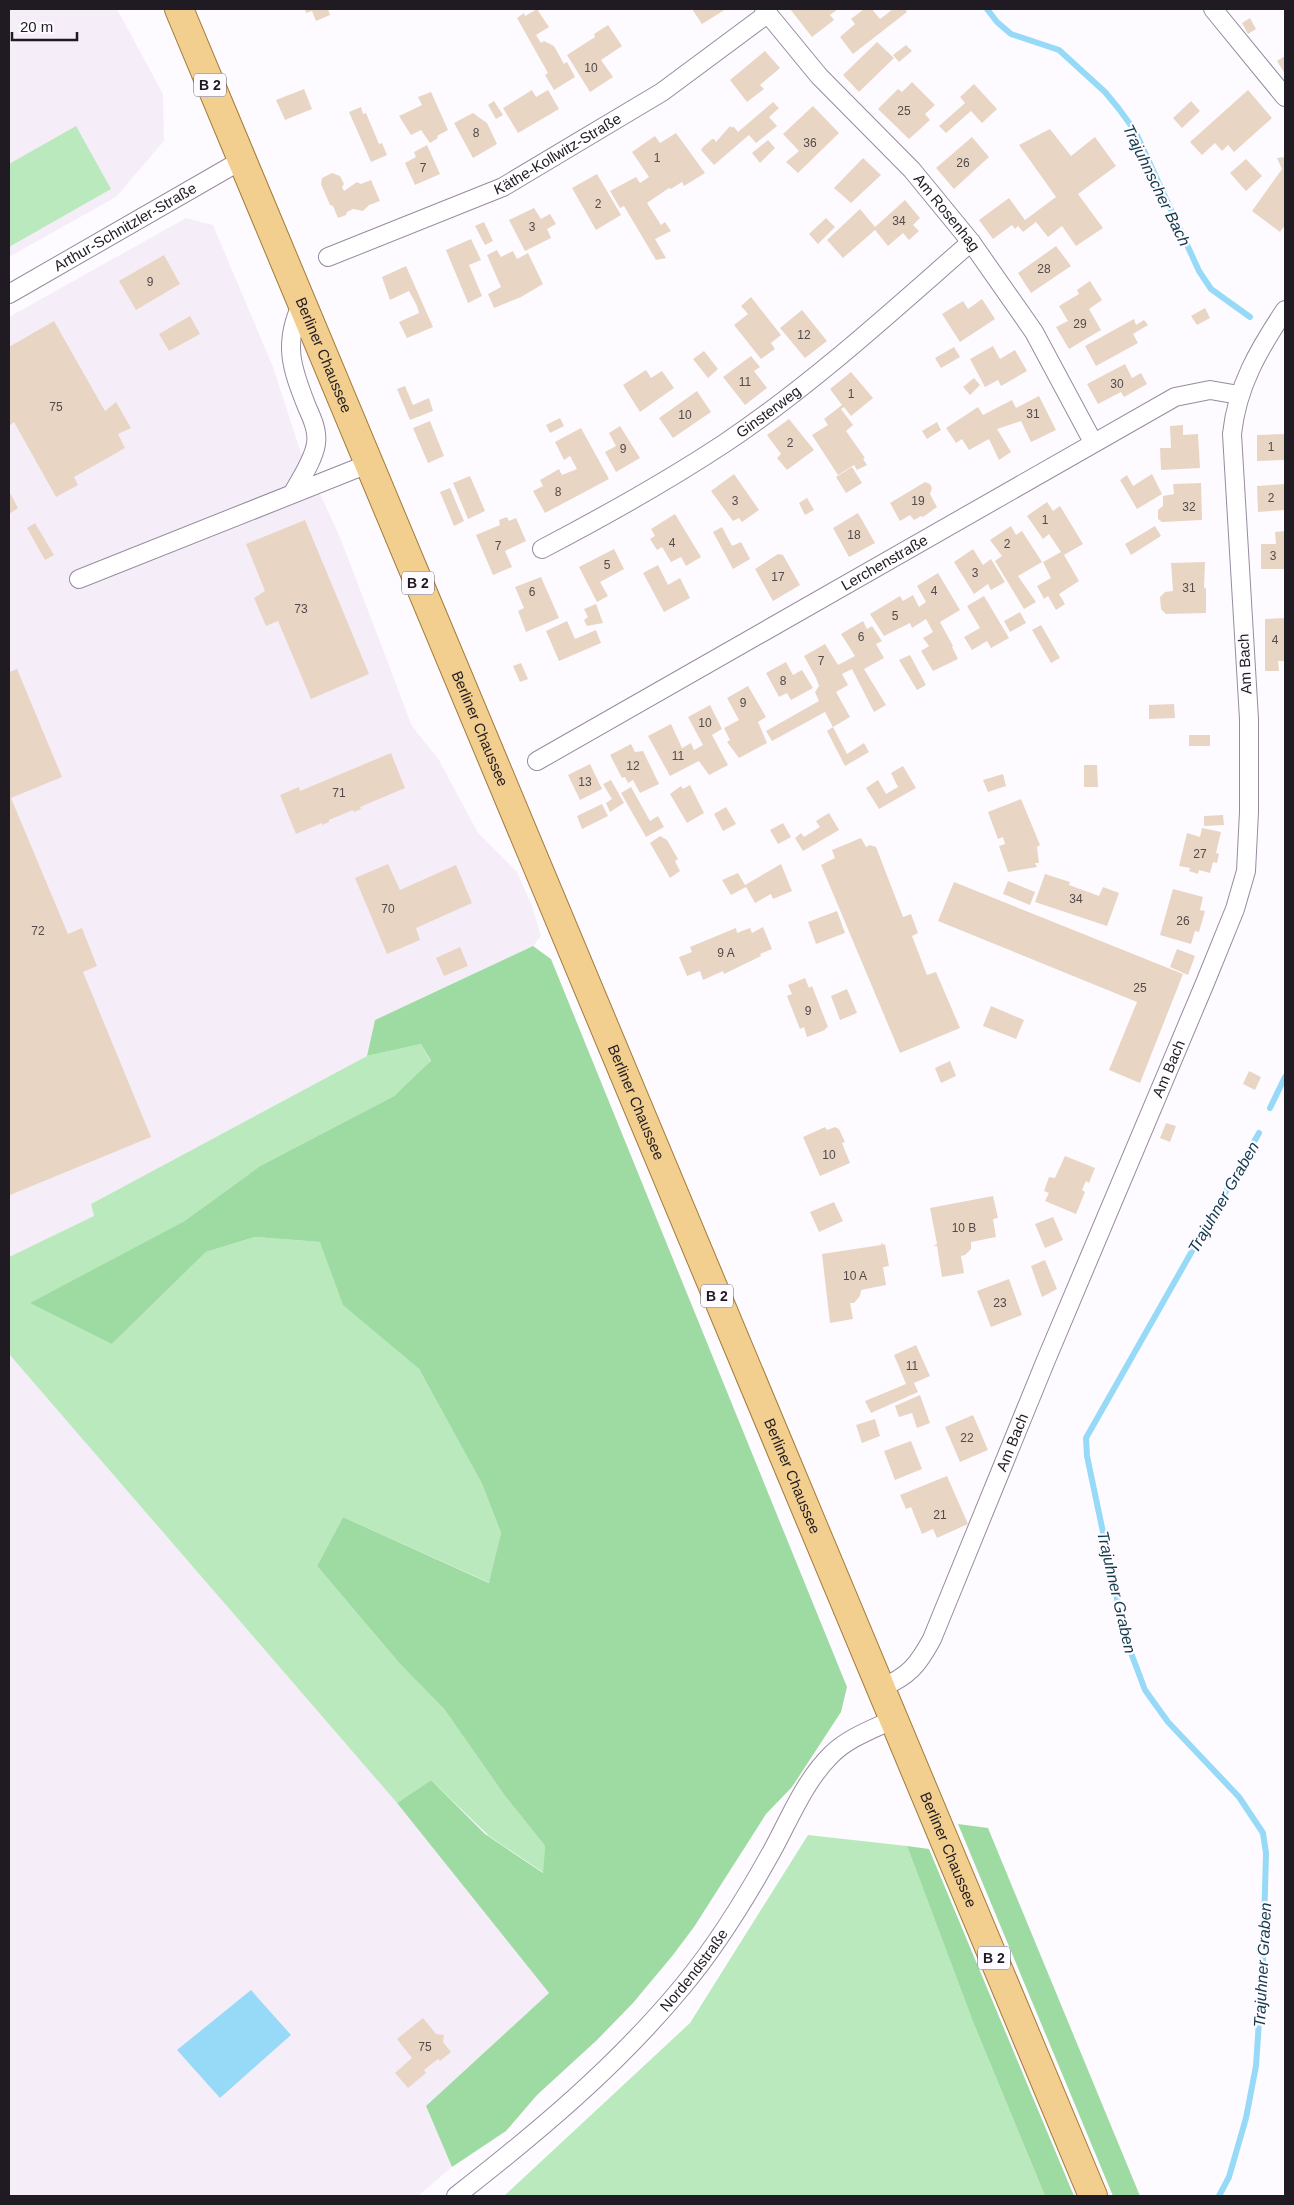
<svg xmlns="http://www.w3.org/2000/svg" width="1294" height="2205" viewBox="0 0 1294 2205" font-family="Arial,sans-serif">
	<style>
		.built { fill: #f5eef9 }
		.green { fill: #bae9bd }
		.forest { fill: #9edba2 }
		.water { fill: #97daf8 }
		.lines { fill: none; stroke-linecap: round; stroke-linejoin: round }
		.stream { stroke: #97daf8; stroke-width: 6 }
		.building { fill: #e9d5c4 }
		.street-casing { stroke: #978b9f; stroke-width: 20 }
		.primary-casing { stroke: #a37b39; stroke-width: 30 }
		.street { stroke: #fff; stroke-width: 18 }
		.primary { stroke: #f2ce8f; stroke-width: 28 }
		.labels { text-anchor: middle; stroke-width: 4.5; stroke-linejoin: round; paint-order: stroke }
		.number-label { font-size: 12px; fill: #524a4b }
		.shield { fill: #fdfbff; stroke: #625e65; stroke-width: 1 }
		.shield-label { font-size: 14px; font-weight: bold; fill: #201b23 }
		.street-label { font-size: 15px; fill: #201b23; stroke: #fdfbff }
		.water-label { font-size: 16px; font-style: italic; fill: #123a4a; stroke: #fdfbff }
	</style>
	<rect width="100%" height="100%" fill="#fdfbff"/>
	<path class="built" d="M9,9H117L163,94L164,141L116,197L9,257Z
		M186,218L213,225L273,367L301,453L340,537L412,726L439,760L478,833L517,872L532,906L541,936L533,946L375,1020L367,1056L91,1204L95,1216L9,1257V317Z
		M9,1354L397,1803L549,1993L426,2106L452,2167L418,2196H9Z"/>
	<path class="green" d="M76,126L111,189L9,247V164Z
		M421,1044L431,1062L394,1096L260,1166L183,1222L112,1344L206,1252L255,1237L321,1242L344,1305L419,1369L482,1484L501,1533L490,1583L343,1517L317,1566L400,1664L444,1709L505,1796L545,1846L544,1873L489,1836L431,1780L397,1803L9,1354V1257L94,1216L91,1204L367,1056Z
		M808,1835L907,1846L973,2022L1045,2196H504L690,2023Z"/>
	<path class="forest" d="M533,946L551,959L847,1687L841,1712L792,1787L766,1814L694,1927L673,1955L633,2003L597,2040L537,2095L506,2131L452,2167L426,2106L549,1993L397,1803L431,1780L485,1834L543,1873L545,1846L505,1796L444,1709L400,1664L317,1566L343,1517L489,1583L501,1533L482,1484L419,1369L343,1305L320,1242L255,1237L206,1252L112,1344L30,1303L183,1222L260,1166L394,1096L431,1061L421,1044L367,1056L375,1020Z
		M958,1824L988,1828L1140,2196H1113Z
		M907,1846L929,1849L1074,2196H1045L973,2022Z"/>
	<path class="water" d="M251,1990L291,2035L220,2098L177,2050Z"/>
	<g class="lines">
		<path class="stream" d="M987,9L997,22L1011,34L1059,50L1105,92L1119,109L1135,131L1199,271L1211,289L1250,317
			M1270,1108L1285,1077
			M1219,2196L1229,2177L1246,2118L1256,2066L1263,1961L1266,1853L1263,1833L1239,1797L1168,1722L1145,1690L1125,1637L1087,1456L1086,1438L1259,1133"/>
	</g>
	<path class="building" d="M305,9H328L330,15L316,21L312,11L306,13Z
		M537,9L549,27L536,35L541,43L544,41L554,46L564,64L567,62L575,77L554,90L545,75L548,73L517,18L524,13L525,16Z
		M692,9H726L702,24Z
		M790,9H838L830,15L834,20L812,37Z
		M864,9H872L880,19L893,9H905L907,12L853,54L840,37L855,24L851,19Z
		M1250,18L1256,29L1248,34L1242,23Z
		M608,25L622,46L601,60L613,77L590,92L567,55L595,37L594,34Z
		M877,42L894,58L859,92L843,75Z
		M906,45L912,51L899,62L893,55Z
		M765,51L780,68L760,85L764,89L747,102L730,80Z
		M1285,56V74L1277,61Z
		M912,82L935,105L925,114L930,120L909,139L878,109L898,89L902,92Z
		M974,84L997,109L982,123L971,111L946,133L939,126L965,103L960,97Z
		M304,89L312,109L285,120L276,100Z
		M532,90L536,97L548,90L559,109L518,133L503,108Z
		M1248,90L1272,118L1234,152L1228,145L1222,151L1215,143L1202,155L1190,142Z
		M431,92L448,130L437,136L438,138L430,143L421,130L411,135L399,116L422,105L418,97Z
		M494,101L503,115L496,119L488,105Z
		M1191,101L1200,111L1182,128L1173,118Z
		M773,102L779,108L769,117L777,126L756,143L749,135L714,165L701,150L703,147L712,139H714L716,142L730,126L732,128L733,126L738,132Z
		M813,106L839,133L798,173L786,162L799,151L783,134Z
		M361,107L363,114L366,113L379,144L382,143L387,155L371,162L349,112Z
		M473,113L487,123L497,144L473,158L454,123Z
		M1050,129L1071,156L1095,137L1116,166L1078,194L1103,228L1076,246L1062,226L1048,237L1036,222L1023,232L1018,226L1015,229L1012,225L993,239L979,220L1009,198L1025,220L1056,197L1019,145Z
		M676,133L705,173L684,186L682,182L671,189L669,188L647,203L661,225L665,222L671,231L655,239L666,258L656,260L624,206L620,208L610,191L636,177L640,183L649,177L632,152L655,136L660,143Z
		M972,137L989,157L954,189L936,168Z
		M768,140L775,148L760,163L752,153Z
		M427,145L440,174L415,185L405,163L416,157L414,152Z
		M1285,157V225L1280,232L1252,211L1282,169L1277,158Z
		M863,158L881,175L851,203L834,188Z
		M1246,159L1262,176L1246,191L1230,173Z
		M332,173L340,176L344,184L342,187L344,191L357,182L361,184L371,180L380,201L369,205L363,211L353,209L347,212L346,215L338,218L333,206L330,205L321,184L322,178Z
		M597,174L621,215L596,230L572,188Z
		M905,200L920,218L913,225L919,231L909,240L903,233L888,246L875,230L843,258L827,240L860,209L875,227Z
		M534,208L541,219L550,214L556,224L547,229L551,238L525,251L509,220Z
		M826,218L835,227L818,244L809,234Z
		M484,222L493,241L485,245L475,226Z
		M471,239L481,260L469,265L482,296L468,303L446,250Z
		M1056,246L1071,266L1031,293L1018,273Z
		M497,250L501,257L513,251L517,259L528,253L543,284L521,297L494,308L488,294L501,287L487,255Z
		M164,255L180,284L136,310L119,281Z
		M406,266L433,327L407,338L399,322L419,313L417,306L409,291L390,300L382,277Z
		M1090,281L1102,300L1089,309L1101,330L1069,349L1056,327L1068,321L1059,306L1079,294L1077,290Z
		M751,297L781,335L771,343L775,349L761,359L734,325L748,314L741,306Z
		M982,299L995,319L960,342L942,314L963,301L968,309Z
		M1205,308L1210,318L1197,325L1191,316Z
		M802,310L827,341L805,358L780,328Z
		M190,316L200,334L169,351L159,334Z
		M1134,319L1136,325L1144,320L1148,325L1133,334L1138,343L1096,366L1085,346Z
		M54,321L105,411L116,402L131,428L118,434L125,448L74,477L78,485L56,497L14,422L9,426V347Z
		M993,346L1000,359L1015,350L1027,371L1001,386L998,380L985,387L970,359Z
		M954,347L960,357L941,368L935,358Z
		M704,351L718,369L708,378L693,359Z
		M751,356L760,367L754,371L767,388L745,405L723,377Z
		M1125,364L1132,378L1141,373L1147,384L1124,397L1121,392L1098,404L1087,384Z
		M646,370L651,378L662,371L674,388L640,412L623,385Z
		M851,372L873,398L851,416L844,407L841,409L853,425L846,431L865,458L863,459L867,465L857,470L854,465L838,475L812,435L828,425L824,419L842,405L830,389Z
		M974,378L980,385L970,395L963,387Z
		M405,386L413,405L429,398L433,411L410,420L397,389Z
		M697,391L711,412L673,438L659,418Z
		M1039,396L1056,430L1031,442L1021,421L997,429L1011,452L999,460L989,439L969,450L962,439L956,443L946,428L978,407L983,415L1012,400L1016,408Z
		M560,418L564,426L550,433L546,425Z
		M789,419L814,450L787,470L777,458L781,454L767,435Z
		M430,421L444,456L428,463L413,428Z
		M937,422L941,430L927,439L922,431Z
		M1183,425V435L1198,434L1200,468L1161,470L1160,448H1171L1170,426Z
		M620,426L640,458L616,472L605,452L616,446L609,433Z
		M581,428L609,479L545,513L533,491L543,486L540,480L559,469L562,475L577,469L570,456L564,460L555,442Z
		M1285,434V460L1257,461V435Z
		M852,467L862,483L846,493L836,477Z
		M734,474L759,510L742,522L739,518L733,521L711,491Z
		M1152,474L1162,494L1137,509L1120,480L1127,475L1133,486Z
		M470,476L485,511L468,519L453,483Z
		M925,482L930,484L932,488L930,494L937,507L923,517L921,516L914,520L910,515L900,521L890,503Z
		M1201,483L1202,520L1162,522L1158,519V510L1163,506V496L1174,494L1173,484Z
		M1285,484V510L1258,512L1257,486Z
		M450,488L464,521L454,526L440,492Z
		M9,491L18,508L9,514Z
		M807,498L814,510L805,515L799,503Z
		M1047,502L1053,511L1060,506L1083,544L1064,555L1079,581L1059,594L1065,604L1056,610L1048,596L1044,599L1037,586L1051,578L1043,562L1061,552L1049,534L1043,539L1027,516Z
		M858,513L875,543L849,557L833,528Z
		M675,514L701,557L686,566L681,557L671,562L662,547L657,550L650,539L655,536L651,529Z
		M507,517L509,521L516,518L526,541L505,551L512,567L493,575L476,535L500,525L499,520Z
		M305,520L369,674L311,699L278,621L266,626L254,598L265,591L246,544Z
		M35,523L54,555L45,560L27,528Z
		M1011,526L1016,535L1022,531L1042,562L1018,576L1036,602L1024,609L995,561L1002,556L990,540Z
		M1155,526L1161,536L1131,555L1125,544Z
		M722,527L732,546L741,542L750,559L733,569L713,532Z
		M1285,531V569H1261V544H1276L1275,532Z
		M614,549L624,569L600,582L608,596L597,602L579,567Z
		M973,549L983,565L991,559L1005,582L991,590L988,584L974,594L954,562Z
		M778,554L783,555L800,585L773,601L755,569Z
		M1205,562L1204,587L1206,589V613L1166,614L1161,609L1160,597L1165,592L1173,591L1171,563Z
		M658,565L668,585L680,578L690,598L664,612L643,573Z
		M938,573L960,610L940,622L953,646L952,647L958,659L933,671L921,651L929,646L923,638L933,632L926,619L912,628L910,623L884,636L870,614L900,596L903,601L913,595L919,607L926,602L917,586Z
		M541,577L559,618L526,632L518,611L524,608L515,587Z
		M984,596L1009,638L991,648L987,641L972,650L964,637L980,628L967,606Z
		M596,604L603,623L587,626L584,620L588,617L584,609Z
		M1020,612L1026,623L1010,632L1004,621Z
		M1285,618V661H1278L1279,671H1265V619Z
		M567,621L575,639L596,630L601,643L559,661L546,631Z
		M863,621L867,629L872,626L882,641L876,644L884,658L864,669L886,705L874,712L852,669L842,674L848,685L836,692L850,717L833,727L825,712L772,741L766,731L819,701L815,692L819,686L816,678L804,656L825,644L838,665L855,656L841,634Z
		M1041,625L1060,658L1051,663L1032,630Z
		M910,655L926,685L917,690L899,660Z
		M786,662L793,675L802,670L813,688L791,700L787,693L779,697L766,673Z
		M521,663L528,679L520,682L513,666Z
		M17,669L62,777L11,798L68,934L82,928L97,966L83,972L151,1137L10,1195L9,672Z
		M748,686L766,717L758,722L767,743L739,758L727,742L730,740L724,728L739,720L727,698Z
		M1174,704L1175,718L1149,719V705Z
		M710,705L722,729L712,735L728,765L709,775L699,761L670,776L648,736L671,724L682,748L691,743L694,750L703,745L688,717Z
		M833,727L847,754L864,743L869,752L845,766L827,731Z
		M1189,735H1210V746H1189Z
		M631,744L635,752L643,751L659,784L640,793L633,780L628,783L625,777L622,778L610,755Z
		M391,753L405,788L360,807L361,809L354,812L353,810L329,820V822L322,825V823L296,834L280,795L299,787L300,791Z
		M590,764L602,789L580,800L568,775Z
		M1084,765H1097L1098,787H1084Z
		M903,766L916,788L879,809L866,788L878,780L886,794L898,787L891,773Z
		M1003,774L1006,786L988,792L983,780Z
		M611,780L624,803L610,812L606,803L612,799L603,784Z
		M690,785L704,813L687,823L670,794L681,786L683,789Z
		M631,787L650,821L658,816L664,827L646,837L621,793Z
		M1021,799L1040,845L1037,847L1039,863H1035L1037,867L1008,872L999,846L1005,844L1003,837L998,839L988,812Z
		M602,804L608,816L582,829L577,816Z
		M726,807L736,824L723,831L714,814Z
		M829,813L839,830L803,851L795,838L801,833L804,837L820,827L816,821Z
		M1223,815L1224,825L1204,826V816Z
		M783,823L791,837L778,844L770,830Z
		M1202,828L1221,832L1216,853L1219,854L1217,863L1213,862L1210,873L1199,870L1198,874L1189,871L1190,868L1179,866L1187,833L1200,837Z
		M660,836L667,840L678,859L675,861L680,871L670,878L650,843Z
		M861,838L866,847L870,845L876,847L903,917L911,914L918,933L912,936L927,975L936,972L960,1028L900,1053L821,865L835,858L832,850Z
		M388,864L400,890L456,865L472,903L416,928L420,940L387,954L355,878Z
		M781,864L792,891L773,899L771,894L755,903L746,887L731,895L722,880L738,873L745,885Z
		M1045,874L1070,882L1069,885L1099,896L1103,887L1119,893L1107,926L1035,902Z
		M1008,881L1035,892L1030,905L1003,894Z
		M954,882L1183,974L1140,1083L1109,1070L1137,1002L938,921Z
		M1173,889L1203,897L1200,910L1205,911L1199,932L1195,931L1191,944L1160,935Z
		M837,911L845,933L816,944L808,922Z
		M763,927L772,949L760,954L761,956L724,974L723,971L703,980L700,971L687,976L679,957L692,952L690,947L736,928L737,933L750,928L752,933Z
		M460,947L468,966L444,976L436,958Z
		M1177,949L1195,956L1188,975L1170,967Z
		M805,978L809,988L812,986L828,1027L825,1029V1030L807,1037L804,1027L800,1029L787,996L792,994L788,985Z
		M847,989L857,1013L840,1020L831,996Z
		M991,1006L1024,1020L1016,1039L983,1026Z
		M950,1061L956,1076L941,1083L935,1068Z
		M1249,1071L1261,1077L1255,1090L1243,1084Z
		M1166,1123L1176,1126L1170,1142L1160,1138Z
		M825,1127L827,1130L835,1127L839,1129L845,1142L842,1143L850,1163L820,1176L803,1137Z
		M1065,1156L1095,1168L1089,1183L1086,1181L1082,1190L1085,1192L1076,1214L1045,1201L1049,1193L1044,1191L1049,1177L1055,1178Z
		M993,1196L998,1218L993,1219L996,1237L971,1242V1249L965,1255L961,1256L964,1273L942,1277L937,1246H933L937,1244L930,1208Z
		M834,1202L843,1221L819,1232L810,1212Z
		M1053,1217L1063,1240L1045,1248L1035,1224Z
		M882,1242L883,1245L885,1244L889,1266L883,1267L886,1285L861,1290L860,1296L854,1303H850L853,1319L830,1323L822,1254L881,1245Z
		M1045,1260L1057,1289L1042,1297L1031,1266Z
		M1009,1279L1022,1315L991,1327L977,1291Z
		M916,1345L930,1376L914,1383L918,1392L871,1413L865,1401L906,1384L894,1355Z
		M920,1395L930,1423L917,1428L912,1413L899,1417L895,1406Z
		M973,1415L988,1450L960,1462L945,1427Z
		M875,1419L880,1436L862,1443L856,1425Z
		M911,1441L922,1469L895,1480L884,1451Z
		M947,1476L968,1524L937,1538L933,1529L922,1534L911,1507L906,1509L900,1495Z
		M423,2018L436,2034L444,2035L443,2042L451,2052L440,2061L438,2059L424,2070L426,2073L408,2088L395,2073L412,2058L397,2039Z"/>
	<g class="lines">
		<g class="street-casing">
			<g id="street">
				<path id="s1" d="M764,9L819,76L912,170L971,242L1034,332L1093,442"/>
				<path d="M1213,9L1285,97"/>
				<path id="s2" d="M328,257L503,187L662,92L767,14"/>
				<path id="s3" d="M9,294L242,160"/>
				<path d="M293,493C301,478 313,461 316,444C318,431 312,418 307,407C291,367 283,343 302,303"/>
				<path id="s4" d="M542,549C605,516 666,482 725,443C813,384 892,311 971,242"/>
				<path d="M79,579L368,464"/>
				<path id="s5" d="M537,761L1175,397L1210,390L1239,395"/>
				<path id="s6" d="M881,1688C909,1676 918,1665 932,1639L1046,1360L1205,983L1235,909L1246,871L1249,812V719L1232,434C1237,386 1259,349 1285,310"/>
				<path id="s7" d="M456,2196C538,2132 616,2067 683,1986C718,1944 746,1898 772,1851C790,1818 805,1780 832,1754C848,1738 873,1729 894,1719"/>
			</g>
		</g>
		<g class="primary-casing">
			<g id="primary">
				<path id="s8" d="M179,9L1093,2196"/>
			</g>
		</g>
		<use href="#street" class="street"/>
		<use href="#primary" class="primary"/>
	</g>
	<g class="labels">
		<g class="number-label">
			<text x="591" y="72">10</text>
			<text x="904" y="115">25</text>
			<text x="476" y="137">8</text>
			<text x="810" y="147">36</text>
			<text x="657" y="162">1</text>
			<text x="963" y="167">26</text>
			<text x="423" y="172">7</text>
			<text x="598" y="208">2</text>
			<text x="899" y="225">34</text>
			<text x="532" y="231">3</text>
			<text x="1044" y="273">28</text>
			<text x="150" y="286">9</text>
			<text x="1080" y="328">29</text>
			<text x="804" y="339">12</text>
			<text x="745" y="386">11</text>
			<text x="1117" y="388">30</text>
			<text x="851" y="398">1</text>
			<text x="56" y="411">75</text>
			<text x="1033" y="418">31</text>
			<text x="685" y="419">10</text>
			<text x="790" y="447">2</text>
			<text x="1271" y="451">1</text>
			<text x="623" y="453">9</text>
			<text x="558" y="496">8</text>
			<text x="1271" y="502">2</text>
			<text x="735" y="505">3</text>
			<text x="918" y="505">19</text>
			<text x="1189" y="511">32</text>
			<text x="1045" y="524">1</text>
			<text x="854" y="539">18</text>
			<text x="672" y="547">4</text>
			<text x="1007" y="548">2</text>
			<text x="498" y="550">7</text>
			<text x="1273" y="560">3</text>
			<text x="607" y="569">5</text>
			<text x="975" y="577">3</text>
			<text x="778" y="581">17</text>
			<text x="1189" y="592">31</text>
			<text x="934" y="595">4</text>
			<text x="532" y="596">6</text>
			<text x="301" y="613">73</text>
			<text x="895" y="620">5</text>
			<text x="861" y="641">6</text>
			<text x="1275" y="644">4</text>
			<text x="821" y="665">7</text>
			<text x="783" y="685">8</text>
			<text x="743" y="707">9</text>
			<text x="705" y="727">10</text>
			<text x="678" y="760">11</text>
			<text x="633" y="770">12</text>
			<text x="585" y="786">13</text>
			<text x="339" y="797">71</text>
			<text x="1200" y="858">27</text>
			<text x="1076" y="903">34</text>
			<text x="388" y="913">70</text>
			<text x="1183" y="925">26</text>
			<text x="38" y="935">72</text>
			<text x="726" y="957">9 A</text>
			<text x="1140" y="992">25</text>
			<text x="808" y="1015">9</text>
			<text x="829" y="1159">10</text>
			<text x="964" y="1232">10 B</text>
			<text x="855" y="1280">10 A</text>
			<text x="1000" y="1307">23</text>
			<text x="912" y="1370">11</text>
			<text x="967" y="1442">22</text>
			<text x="940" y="1519">21</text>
			<text x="425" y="2051">75</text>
		</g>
		<g class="shield">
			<rect x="194" y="73.5" width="32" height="23" rx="4"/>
			<rect x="402" y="571.5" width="32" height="23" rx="4"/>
			<rect x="701" y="1284.5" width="32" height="23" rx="4"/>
			<rect x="978" y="1946.5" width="32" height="23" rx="4"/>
		</g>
		<g class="shield-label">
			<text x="210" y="90">B 2</text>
			<text x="418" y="588">B 2</text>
			<text x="717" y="1301">B 2</text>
			<text x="994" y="1963">B 2</text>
		</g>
		<g class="street-label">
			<text dy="5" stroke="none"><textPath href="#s2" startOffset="252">Käthe-Kollwitz-Straße</textPath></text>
			<text dy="5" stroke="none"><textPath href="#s1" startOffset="274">Am Rosenhag</textPath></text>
			<text dy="5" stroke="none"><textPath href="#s3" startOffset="134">Arthur-Schnitzler-Straße</textPath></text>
			<text dy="5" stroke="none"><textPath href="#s8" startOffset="375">Berliner Chaussee</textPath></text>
			<text dy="5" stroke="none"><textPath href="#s4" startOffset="265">Ginsterweg</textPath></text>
			<text dy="5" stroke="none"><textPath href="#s5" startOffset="400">Lerchenstraße</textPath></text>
			<text transform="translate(1245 664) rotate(-93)" y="5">Am Bach</text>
			<text dy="5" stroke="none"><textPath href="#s8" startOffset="780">Berliner Chaussee</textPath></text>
			<text dy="5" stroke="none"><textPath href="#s6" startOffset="690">Am Bach</textPath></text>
			<text dy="5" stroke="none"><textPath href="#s8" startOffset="1185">Berliner Chaussee</textPath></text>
			<text dy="5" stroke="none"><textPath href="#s6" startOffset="285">Am Bach</textPath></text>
			<text dy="5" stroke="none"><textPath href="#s8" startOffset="1590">Berliner Chaussee</textPath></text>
			<text dy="5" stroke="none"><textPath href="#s8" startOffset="1995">Berliner Chaussee</textPath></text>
			<text dy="5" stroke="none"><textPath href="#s7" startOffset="329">Nordendstraße</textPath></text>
		</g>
		<g class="water-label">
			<text transform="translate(1157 185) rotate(64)" y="6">Trajuhnscher Bach</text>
			<text transform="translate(1223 1197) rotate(-60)" y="6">Trajuhner Graben</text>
			<text transform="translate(1117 1592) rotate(77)" y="6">Trajuhner Graben</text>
			<text transform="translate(1262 1965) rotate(-87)" y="6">Trajuhner Graben</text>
		</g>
	</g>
	<rect width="1294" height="2205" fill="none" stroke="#201b23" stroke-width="20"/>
	<path d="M12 32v8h65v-8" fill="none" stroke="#201b23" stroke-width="2.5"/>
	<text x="20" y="32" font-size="15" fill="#201b23" stroke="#fdfbff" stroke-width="4" paint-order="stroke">20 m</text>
</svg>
